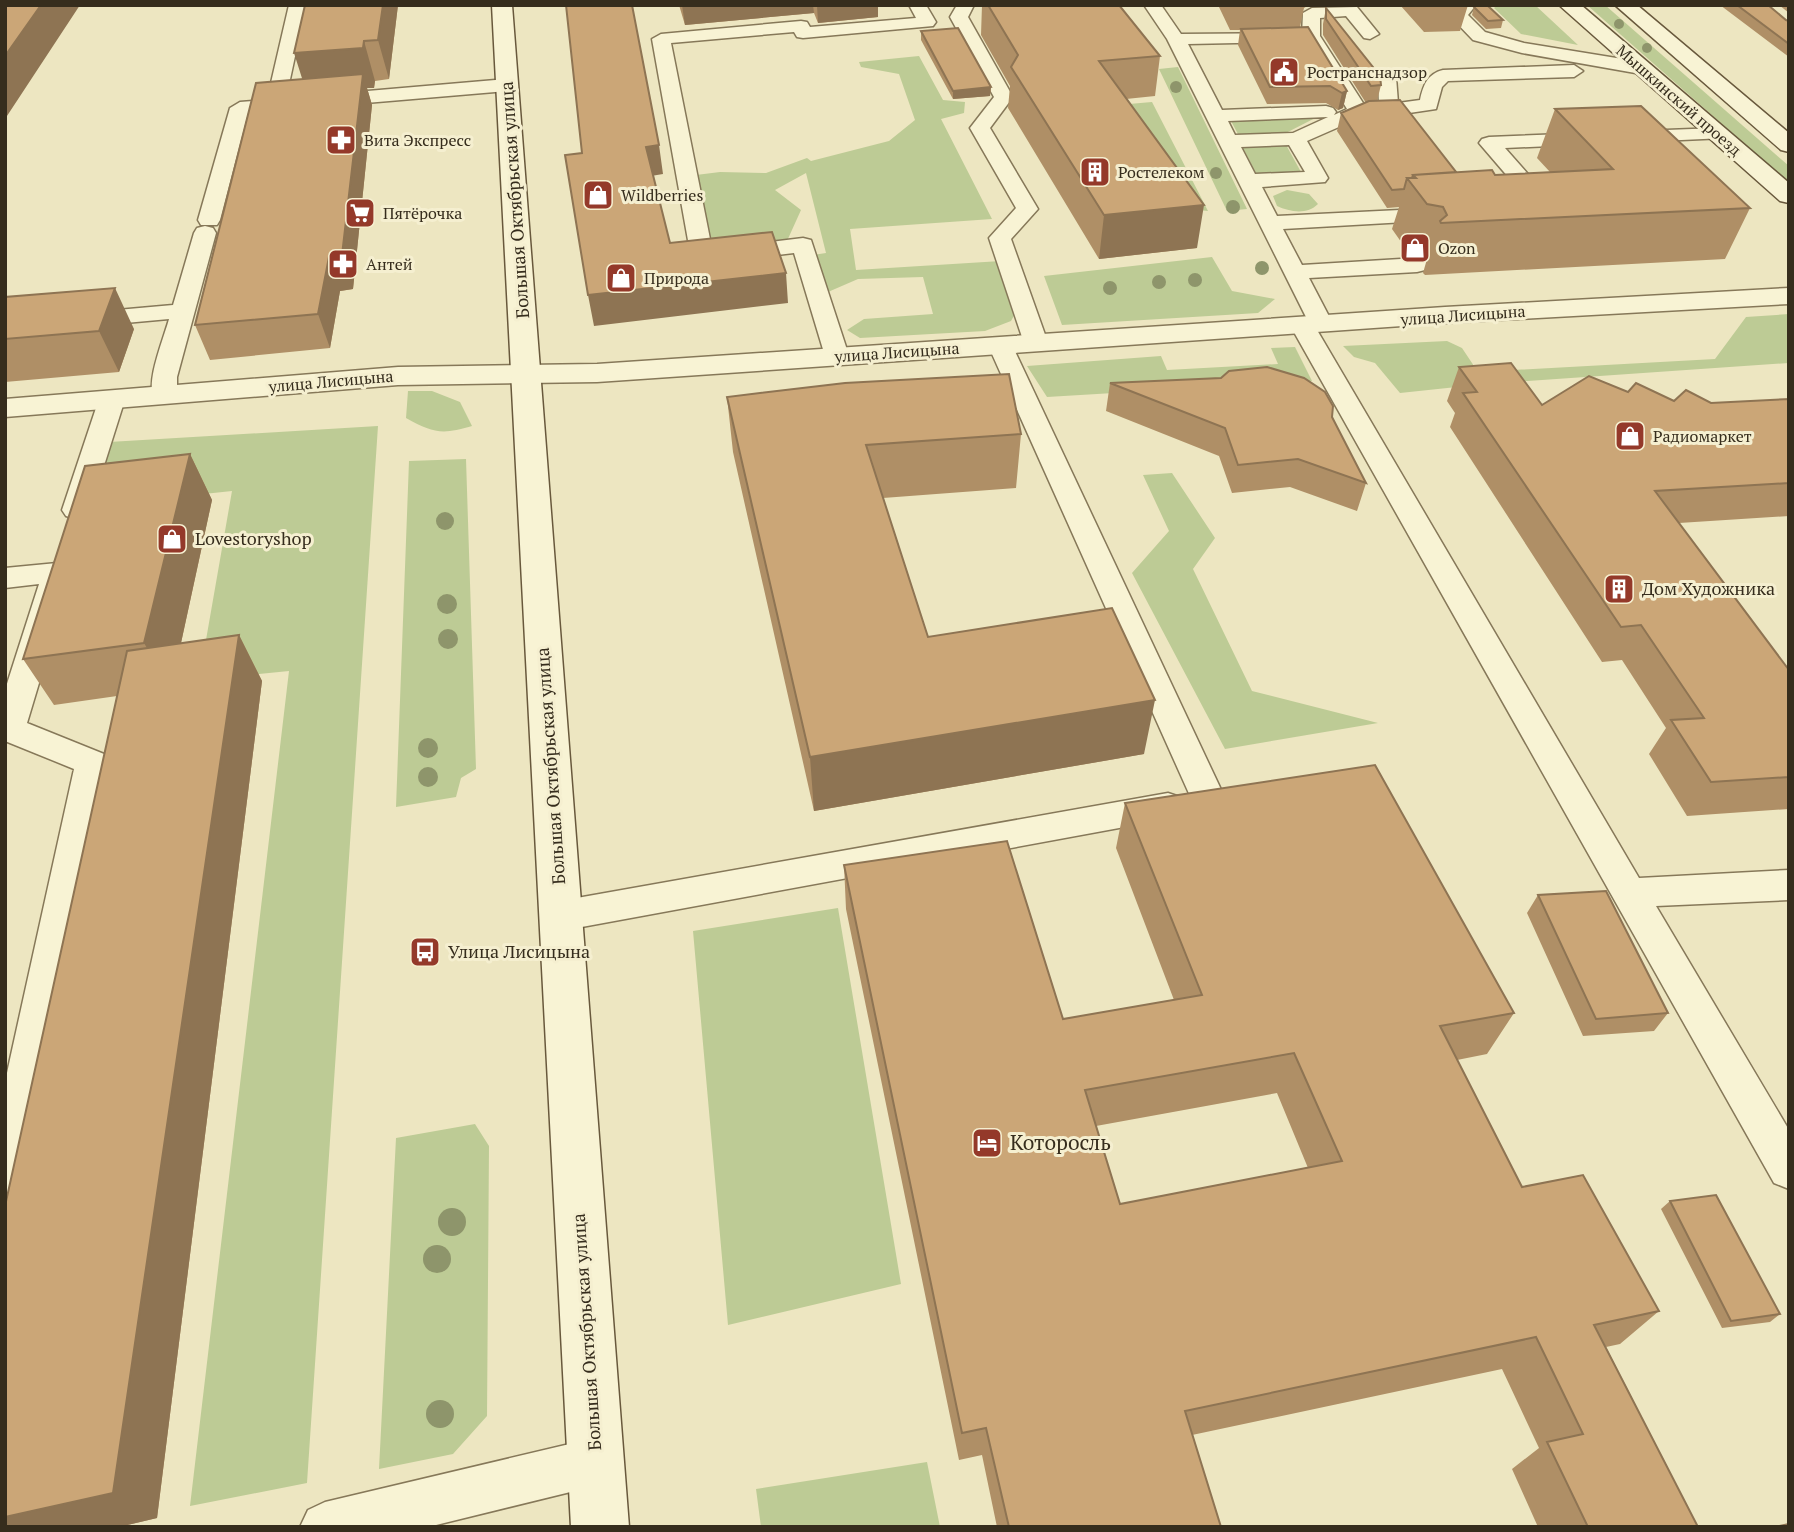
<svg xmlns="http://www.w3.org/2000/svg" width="1794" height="1532" viewBox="0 0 1794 1532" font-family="'PT Serif',serif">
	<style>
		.green { fill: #bdcb95 }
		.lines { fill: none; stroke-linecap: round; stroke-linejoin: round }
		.lane-casing { stroke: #867859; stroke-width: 3 }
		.street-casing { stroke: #867859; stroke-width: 3 }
		.secondary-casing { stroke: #68583c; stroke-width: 3 }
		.lane { fill: #f8f3d4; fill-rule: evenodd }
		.street { fill: #f8f3d4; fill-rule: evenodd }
		.secondary { fill: #f8f3d4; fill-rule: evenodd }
		.tree { fill: #8e956b }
		.wall { fill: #af8f66; fill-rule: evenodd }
		.shaded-wall { fill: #8e7453 }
		.building { fill: #cba677; stroke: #8e7453; stroke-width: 2; fill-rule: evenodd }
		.labels { text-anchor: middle; stroke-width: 6; stroke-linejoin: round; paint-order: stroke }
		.far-poi-label { font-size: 16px; fill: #362d1d; stroke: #f5efd0; text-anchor: start }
		.far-street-label { font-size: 16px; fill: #362d1d; stroke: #f5efd0 }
		.street-label { font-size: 18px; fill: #362d1d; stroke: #f5efd0 }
		.poi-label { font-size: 18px; fill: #362d1d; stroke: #f5efd0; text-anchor: start }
		.near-poi-label { font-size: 21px; fill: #362d1d; stroke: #f5efd0; text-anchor: start }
	</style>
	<rect width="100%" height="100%" fill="#ede6c1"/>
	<path class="green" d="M1497,5H1535L1578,45L1521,34L1494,8Z
		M1587,5H1605L1789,166V183Z
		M919,56L943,100L965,102L964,113L941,119L992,219L850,229L856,270L1001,261L1016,312L1011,321L985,331L860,338L847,330L864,319L933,314L923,277L858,279L828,292L813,255L826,253L806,173L775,190L801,210L787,241L707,253L696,175L720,172L766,173L807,158L811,161L889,141L915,120L899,74L861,67L859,62Z
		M1178,67L1247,209L1227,211L1159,69Z
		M1152,102L1208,211L1180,208L1106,106Z
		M1321,115L1282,135L1239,136L1230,119Z
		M1285,143L1301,172L1256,173L1241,144Z
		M1287,190L1309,194L1318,204C1307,215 1290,212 1277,206L1273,196Z
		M1212,257L1232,291L1275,299L1258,313L1062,325L1044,276Z
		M1789,314V363L1485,384L1400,393L1375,363L1354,357L1343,346L1447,341L1462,348L1478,372L1715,359L1746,317Z
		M1295,347L1312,381L1047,397L1027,366L1161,356L1167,370L1278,364L1271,348Z
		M408,391H432L460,402L472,426C442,435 433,433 406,418Z
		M378,426L307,1483L190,1506L289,671L199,680L232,491L91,506L109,442Z
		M466,459L476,769L461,778L456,797L396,807L409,461Z
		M1172,473L1215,538L1193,569L1252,691L1378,723L1225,749L1132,573L1169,531L1143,475Z
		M838,908L901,1284L728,1325L693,931Z
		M475,1124L489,1146L487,1416L453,1454L379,1469L396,1138Z
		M927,1462L940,1527H761L756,1489Z"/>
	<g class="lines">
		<g class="lane-casing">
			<path id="lane" d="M289,5H306L286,98L507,79L516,85L507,91L248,113L220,220L217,225H201L198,220L230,108L240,102L267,100Z
				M909,5H926L936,22L933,26L803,38L797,37L794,32L671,43L712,249L803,238L811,240L849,356L846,361L837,363L828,361L825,356L794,253L702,264L694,262L691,257L652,39L661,34L801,21L807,22L810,27L916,18Z
				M957,5H974L968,17L1013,97L990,128L1038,209L1011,239L1048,343L1045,348L1036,350L1027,348L1024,343L989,238L1016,208L970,128L994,97L950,17Z
				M1144,5H1161L1181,34L1288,33L1291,37L1288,41L1282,42L1188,44L1222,110L1326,106L1333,108L1336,112L1334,115L1347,109L1302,36L1303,13L1312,8L1357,7L1379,34L1370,39L1364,38L1346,16L1320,18V36L1365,106L1379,105L1378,77L1387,71L1396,77L1398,103L1420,100C1423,86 1427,74 1443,70L1574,65L1583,71L1574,77L1448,81L1442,87L1436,109L1389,116H1364L1307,141L1328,178L1325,182L1262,187L1277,216L1441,208L1449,209L1452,214L1449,219L1441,220L1283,229L1302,265L1417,258L1425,260L1428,265L1425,270L1417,272L1309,278L1333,324L1329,329L1317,330L1639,878L1789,870V900L1656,906L1789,1130V1189L1774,1183L1290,325L1294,320L1307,319L1167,39ZM1328,117L1293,133L1235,135L1228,121ZM1289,145L1305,172L1255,174L1241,147Z
				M1458,5H1476L1468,15L1485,32L1524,43L1641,62L1650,68L1641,74L1522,53L1473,40L1449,15Z
				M1718,128L1725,130L1728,134L1725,138L1505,148L1558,208L1555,213H1539L1479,143L1482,139L1489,137Z
				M205,226L213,228L216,233L177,377V395L173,400L164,403L155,400C144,385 164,338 169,319L5,334V320L173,305L194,233L197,228Z
				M1000,338L1009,340L1012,345L1225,798L1220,807L1208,811L1196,807L1191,798L988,345L991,340Z
				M112,391L121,394L125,399L90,510L86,516L76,519L66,516L62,510L99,399L103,394Z
				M57,563L67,566L72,573L27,723L104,754L109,763L26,1179L20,1193L5,1199V1082L74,769L5,741V690L39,584L5,588V568Z
				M1168,793L1180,797L1185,806L1180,815L1168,819L560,931L547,927L542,916L547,905L560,901Z
				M595,1438L612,1445L619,1462L612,1479L595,1486L428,1527H300L308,1510L325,1502Z"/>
		</g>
		<g class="street-casing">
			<path id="street" d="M1789,288V304L1445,323L597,382L398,385L5,417V399L398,367L597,364L1445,307Z"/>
		</g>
		<g class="secondary-casing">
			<path id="secondary" d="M492,5H512L629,1527H571Z
				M1559,5H1581L1789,183V203L1780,201Z
				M1615,5H1637L1789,133V152L1781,150Z"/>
		</g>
		<use href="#lane" class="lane"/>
		<use href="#street" class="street"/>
		<use href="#secondary" class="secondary"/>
	</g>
	<g class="tree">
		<circle cx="1619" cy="24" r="5"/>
		<circle cx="1647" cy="48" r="5"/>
		<circle cx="1176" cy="87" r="6"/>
		<circle cx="1216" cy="173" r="6"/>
		<circle cx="1233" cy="207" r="7"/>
		<circle cx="1262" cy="268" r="7"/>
		<circle cx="1195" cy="280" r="7"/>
		<circle cx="1159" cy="282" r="7"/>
		<circle cx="1110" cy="288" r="7"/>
		<circle cx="445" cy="521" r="9"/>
		<circle cx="447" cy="604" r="10"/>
		<circle cx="448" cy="639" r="10"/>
		<circle cx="428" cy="748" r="10"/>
		<circle cx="428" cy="777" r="10"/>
		<circle cx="452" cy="1222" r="14"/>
		<circle cx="437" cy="1259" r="14"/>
		<circle cx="440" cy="1414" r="14"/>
	</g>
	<path class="wall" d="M398,5L389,79L375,81L374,88H367L372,105L353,289L340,291L330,348L210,360L195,325L302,79Z
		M679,5H878V17L818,23L814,13L685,25Z
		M982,5H1119L1160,56L1155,96L1126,99L1197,248L1099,259L1008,108L1010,86L981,35Z
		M1197,5H1309L1304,8L1300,27L1347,91L1343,108L1338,110L1326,103L1267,104L1238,45L1240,30H1230L1219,7Z
		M1400,5H1468L1460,31L1424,32Z
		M1720,5H1768L1786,20L1789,21V57Z
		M1779,5H1789V13Z
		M1474,7L1503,20L1501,28L1486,29L1472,15Z
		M1326,8L1381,85L1377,101L1456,172L1495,175L1550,172L1537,158L1555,109L1750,208L1725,259L1425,275L1423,273L1427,259L1411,256L1392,229L1399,207L1387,208L1337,131L1341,113L1366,103L1323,35V24Z
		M921,31L991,87L990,96L953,99L921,40Z
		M5,297L134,329L119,372L5,382Z
		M1459,367L1542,405L1628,392L1674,401L1711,403L1789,399V516L1679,523L1789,670V809L1687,816L1649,754L1666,728L1622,660L1602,662L1450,427L1455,413L1447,401Z
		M1110,383L1332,417L1366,483L1357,511L1290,487L1232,493L1219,456L1106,411Z
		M727,397L1021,434L1016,488L883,498L928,637L1144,754L814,811L733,452Z
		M190,454L212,500L181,643L239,635L262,681L157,1518L119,1527H5L117,696L54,705L23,659Z
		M1125,803L1514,1013L1487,1054L1457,1060L1522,1187L1659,1311L1620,1344L1606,1347L1698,1527H1538L1512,1469L1539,1448L1502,1369L1192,1435L1221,1527H997L982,1455L959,1460L846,909L844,865L1063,1019L1174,1000L1116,848ZM1277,1093L1308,1168L1120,1204L1096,1126Z
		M1538,895L1668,1013L1654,1031L1583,1036L1527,913Z
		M1670,1201L1780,1314L1770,1322L1722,1328L1661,1209Z"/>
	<path class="shaded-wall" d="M41,5H80L5,119V56Z
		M383,5H398L389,79L378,40Z
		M682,5H813L814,13L685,25Z
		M817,5H878V17L818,23Z
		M364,41L375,81L374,88H367L372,105L353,289L340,291L330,348L318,314L307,94L294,53Z
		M991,87L990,96L953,99V91Z
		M1347,91L1343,108L1338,110L1342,93Z
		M659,145L663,174L651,176L646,147Z
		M1204,205L1197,248L1099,259L1104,215Z
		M786,273L788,303L594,326L588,295Z
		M115,288L134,329L119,372L99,331Z
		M190,454L212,500L171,689L144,643Z
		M239,635L262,681L157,1518L119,1527H5V1517Z
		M1155,700L1144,754L814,811L810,757Z"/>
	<path class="building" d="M5,5H41L5,56Z
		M305,5H383L378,40L364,41L363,48L294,53Z
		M566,5H632L659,145L646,147L670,243L772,232L786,273L588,295L565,155L582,153Z
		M988,5H1119L1160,56L1099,61L1204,205L1104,215L1011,67L1018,55Z
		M1475,5H1487L1503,20L1488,21L1474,7Z
		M1737,5H1768L1786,20L1789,21V44Z
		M1326,8L1380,76L1381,85L1371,86L1326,19Z
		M1308,27L1347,91L1342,93L1330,86L1270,87L1241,29Z
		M958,28L991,87L953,91L921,31Z
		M363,74L342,255L329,257L318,314L195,325L256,83Z
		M1400,100L1456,172L1413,175L1412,178H1407L1404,189L1392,190L1341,113L1369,101Z
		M1641,106L1750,208L1441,223L1440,221L1447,215L1443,207L1427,204L1407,178H1416L1413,175L1492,170L1495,175L1613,169L1555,109Z
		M115,288L99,331L5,339V297Z
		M1511,363L1542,405L1589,376L1628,392L1636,383L1674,401L1686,390L1711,403L1789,399V483L1655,491L1789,670V777L1711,782L1671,720L1704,718L1641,625L1621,627L1463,393L1477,392L1459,367Z
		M1267,367L1304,378L1325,392L1333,406L1332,417L1366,483L1298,459L1238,465L1225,428L1110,383L1221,378L1229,371Z
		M1009,374L1021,434L866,445L928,637L1112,608L1155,700L810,757L727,397L845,383Z
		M190,454L144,643L23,659L85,466Z
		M239,635L113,1493L5,1517V1206L127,651Z
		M1375,765L1514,1013L1440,1026L1522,1187L1583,1175L1659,1311L1594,1325L1698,1527H1588L1547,1442L1583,1434L1536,1337L1185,1411L1221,1527H1009L986,1428L962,1433L844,865L1007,841L1063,1019L1202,995L1125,803ZM1294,1053L1342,1161L1120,1204L1085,1090Z
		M1606,891L1668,1013L1596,1019L1538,895Z
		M1716,1195L1780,1314L1731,1321L1670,1201Z
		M1789,1524V1527H1775Z"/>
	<defs>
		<g id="civic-square" transform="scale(1.575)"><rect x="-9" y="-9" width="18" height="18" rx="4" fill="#94392a" stroke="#f5efd0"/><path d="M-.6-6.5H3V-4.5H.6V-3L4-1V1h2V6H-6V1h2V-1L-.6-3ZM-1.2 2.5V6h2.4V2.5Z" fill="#fff"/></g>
		<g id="pharmacy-square" transform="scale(1.575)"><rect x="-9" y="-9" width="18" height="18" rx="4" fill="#94392a" stroke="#f5efd0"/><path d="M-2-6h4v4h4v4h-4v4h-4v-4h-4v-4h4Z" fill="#fff"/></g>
		<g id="building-square" transform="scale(1.575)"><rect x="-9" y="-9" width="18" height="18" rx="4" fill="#94392a" stroke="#f5efd0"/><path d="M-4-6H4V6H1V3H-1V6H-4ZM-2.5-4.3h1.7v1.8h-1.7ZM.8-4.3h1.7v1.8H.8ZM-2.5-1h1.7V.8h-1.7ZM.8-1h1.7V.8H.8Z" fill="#fff"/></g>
		<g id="shop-square" transform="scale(1.575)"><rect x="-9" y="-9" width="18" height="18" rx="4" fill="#94392a" stroke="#f5efd0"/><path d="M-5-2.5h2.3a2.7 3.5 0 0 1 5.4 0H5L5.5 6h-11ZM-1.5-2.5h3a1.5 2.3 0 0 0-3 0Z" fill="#fff"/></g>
		<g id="supermarket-square" transform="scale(1.575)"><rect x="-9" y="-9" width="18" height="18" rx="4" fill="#94392a" stroke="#f5efd0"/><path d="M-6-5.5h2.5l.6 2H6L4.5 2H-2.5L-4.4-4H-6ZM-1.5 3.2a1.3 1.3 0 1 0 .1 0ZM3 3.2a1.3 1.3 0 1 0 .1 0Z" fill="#fff"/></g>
		<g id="bus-square" transform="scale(1.575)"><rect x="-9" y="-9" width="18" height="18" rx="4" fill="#94392a" stroke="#f5efd0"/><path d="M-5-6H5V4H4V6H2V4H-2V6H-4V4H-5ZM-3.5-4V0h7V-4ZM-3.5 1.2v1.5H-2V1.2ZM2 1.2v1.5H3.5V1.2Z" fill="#fff"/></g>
		<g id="hotel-square" transform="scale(1.575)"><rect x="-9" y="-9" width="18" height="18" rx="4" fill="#94392a" stroke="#f5efd0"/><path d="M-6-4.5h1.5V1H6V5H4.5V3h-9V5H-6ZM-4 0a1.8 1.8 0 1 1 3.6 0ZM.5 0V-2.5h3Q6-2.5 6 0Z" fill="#fff"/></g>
	</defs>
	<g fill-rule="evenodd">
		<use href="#civic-square" x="1284" y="72"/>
		<use href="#pharmacy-square" x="341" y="140"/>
		<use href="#building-square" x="1095" y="172"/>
		<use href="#shop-square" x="598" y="195"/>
		<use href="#supermarket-square" x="360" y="213"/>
		<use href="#shop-square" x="1415" y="248"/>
		<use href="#pharmacy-square" x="343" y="264"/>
		<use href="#shop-square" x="621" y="278"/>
		<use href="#shop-square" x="1630" y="436"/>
		<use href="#shop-square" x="172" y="539"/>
		<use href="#building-square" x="1619" y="589"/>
		<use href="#bus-square" x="425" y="952"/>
		<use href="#hotel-square" x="987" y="1143"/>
	</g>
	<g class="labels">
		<g class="far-poi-label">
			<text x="1307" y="78">Ространснадзор</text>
			<text x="364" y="146">Вита Экспресс</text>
			<text x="1118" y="178">Ростелеком</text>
			<text x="621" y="201">Wildberries</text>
			<text x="383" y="219">Пятёрочка</text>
			<text x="1438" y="254">Ozon</text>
			<text x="366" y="270">Антей</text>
			<text x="644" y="284">Природа</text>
			<text x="1653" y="442">Радиомаркет</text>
		</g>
		<g class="far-street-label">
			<text transform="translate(1679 100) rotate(41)" y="6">Мышкинский проезд</text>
			<text transform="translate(1463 315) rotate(-4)" y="6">улица Лисицына</text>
			<text transform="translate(897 352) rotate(-4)" y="6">улица Лисицына</text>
			<text transform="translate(331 381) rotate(-5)" y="6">улица Лисицына</text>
		</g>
		<g class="street-label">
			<text transform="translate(515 200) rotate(-94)" y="6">Большая Октябрьская улица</text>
			<text transform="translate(551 766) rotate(-94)" y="6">Большая Октябрьская улица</text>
			<text transform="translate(587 1332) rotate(-94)" y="6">Большая Октябрьская улица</text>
		</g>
		<g class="poi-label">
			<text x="195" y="545">Lovestoryshop</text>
			<text x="1642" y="595">Дом Художника</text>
			<text x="448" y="958">Улица Лисицына</text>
		</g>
		<g class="near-poi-label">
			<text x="1010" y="1150">Которосль</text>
		</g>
	</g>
	<rect width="1794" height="1532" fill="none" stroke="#362d1d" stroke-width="14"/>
</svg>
